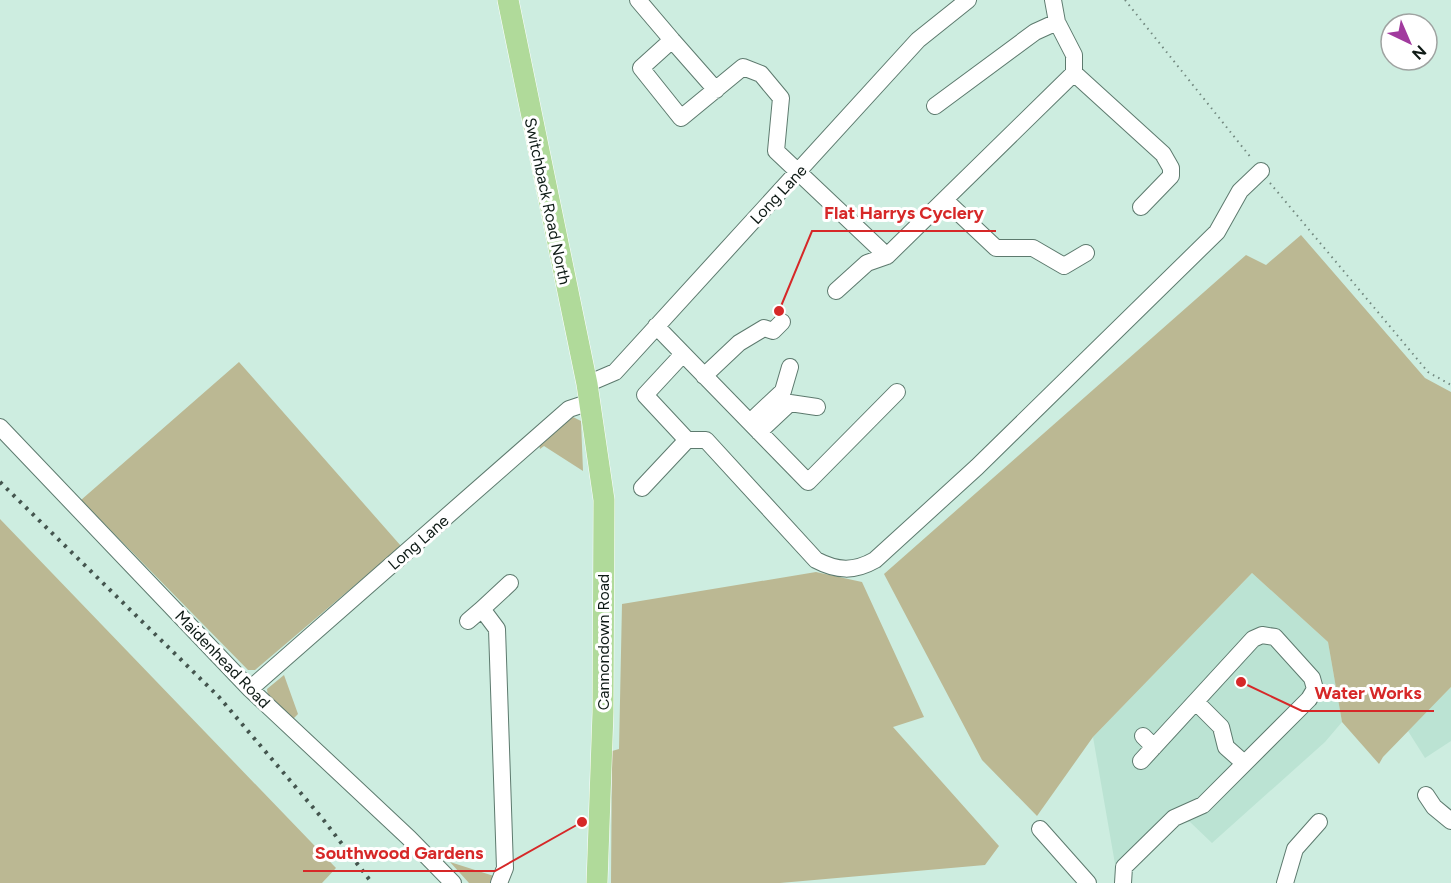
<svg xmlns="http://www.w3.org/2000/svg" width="1451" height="883" viewBox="0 0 1451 883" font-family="Figtree,sans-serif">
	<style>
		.built { fill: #bbe3d3 }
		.green { fill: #bbb893 }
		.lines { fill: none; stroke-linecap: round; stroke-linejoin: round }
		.minor-casing { stroke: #5d7a6e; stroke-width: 18 }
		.major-casing { stroke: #fff; stroke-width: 22 }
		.path { stroke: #72887f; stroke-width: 2; stroke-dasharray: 1.5 4.5; stroke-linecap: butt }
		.minor { stroke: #fff; stroke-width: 16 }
		.major { stroke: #b0da9a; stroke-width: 21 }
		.rail { stroke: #44554e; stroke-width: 4; stroke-dasharray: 3 6; stroke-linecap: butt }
		.labels { text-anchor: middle; stroke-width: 6; stroke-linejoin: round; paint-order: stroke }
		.street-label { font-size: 16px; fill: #0e1a15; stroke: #fff }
		.leader { fill: none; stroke: #d62828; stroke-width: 2 }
		.callout-dot { fill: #d62828; stroke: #fff; stroke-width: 2 }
		.callout-label { font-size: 18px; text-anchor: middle; font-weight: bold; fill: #d62828; stroke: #fff; stroke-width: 6; stroke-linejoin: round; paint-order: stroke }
	</style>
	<rect width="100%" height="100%" fill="#cdede0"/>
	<path class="built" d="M1252,573L1328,642L1342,722L1325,742L1212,843L1190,822L1177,823L1115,864L1093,737Z
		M1451,687V741L1425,758L1408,731Z"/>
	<path class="green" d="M1301,235L1425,378L1451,392V687L1383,757L1379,764L1342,722L1328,642L1252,573L1093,737L1037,816L982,760L884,574L1246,255L1266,265Z
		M239,362L401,546L255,670H248L81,500Z
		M573,417L581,421L583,471L544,446L540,449L539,444Z
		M0,519L336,868L322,883H0Z
		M816,572L862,582L924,717L893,727L999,846L985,865L780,883H611L612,751L619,749L622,604Z
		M284,675L298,714L291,721L268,697L267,689Z
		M450,862L497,877L494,883H469Z"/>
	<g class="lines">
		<g class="minor-casing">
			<path id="minor" d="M638,0L672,40L641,68L681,118L743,67L761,74L781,98L776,151L887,256L1074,73L1163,154L1171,168V176L1141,207
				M1053,0L1057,22L1074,55V73
				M672,40L716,90
				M935,106L1035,32L1057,22
				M945,200L996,248H1033L1064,266L1086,253
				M836,291L867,263L887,256
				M656,326L808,482L897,392
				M704,376L739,343L764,328L773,331L782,322
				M587,384L615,372L918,40L968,0
				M750,422L783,391L790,367
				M0,427L250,689L409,838L453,883
				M759,432L790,403L817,407
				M687,440H706L816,560C837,571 854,572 875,560L977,467L1217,232L1240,191L1261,171
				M642,488L687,440L645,395L683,354
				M468,621L482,609
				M250,689L569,409L590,402
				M1196,702L1221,727L1226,747L1244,763
				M1143,736L1154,747
				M1426,795L1434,807L1451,821
				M1040,829L1088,883
				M499,883L505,868L497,629L482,609L510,583
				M1123,883L1124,867L1174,818L1203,805L1309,699L1315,689L1312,678L1275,637L1262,635L1253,639L1141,761
				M1285,883L1295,849L1319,822"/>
		</g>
		<g class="major-casing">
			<path id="major" d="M508,0L587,384L604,500L603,712L597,883"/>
		</g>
		<path class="path" d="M1125,0L1252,159
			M1270,183L1428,372L1451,385"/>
		<use href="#minor" class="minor"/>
		<use href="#major" class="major"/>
		<path class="rail" d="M0,482L219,697L322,818L372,883"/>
	</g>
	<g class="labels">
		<g class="street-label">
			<text transform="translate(778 194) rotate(-47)" y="6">Long Lane</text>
			<text transform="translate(548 201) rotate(78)" y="6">Switchback Road North</text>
			<text transform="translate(418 542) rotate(-41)" y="6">Long Lane</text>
			<text transform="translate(603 642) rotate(-90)" y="6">Cannondown Road</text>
			<text transform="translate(223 659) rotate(46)" y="6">Maidenhead Road</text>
		</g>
	</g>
	<path class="leader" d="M779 311L812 231H996M1241 682L1302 711H1434M582 822L495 871H303"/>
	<g class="callout-dot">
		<circle cx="779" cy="311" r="6"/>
		<circle cx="1241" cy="682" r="6"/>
		<circle cx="582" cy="822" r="6"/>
	</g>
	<g class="callout-label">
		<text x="904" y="219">Flat Harrys Cyclery</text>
		<text x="1368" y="699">Water Works</text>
		<text x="399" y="859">Southwood Gardens</text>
	</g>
	<g transform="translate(1409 42) rotate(136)"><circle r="28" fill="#ffffff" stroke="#9fa3a1" stroke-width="1.5"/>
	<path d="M0-4.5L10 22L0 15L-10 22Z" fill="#a13a9e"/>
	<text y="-9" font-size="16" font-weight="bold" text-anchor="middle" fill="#0e1a15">N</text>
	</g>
</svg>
